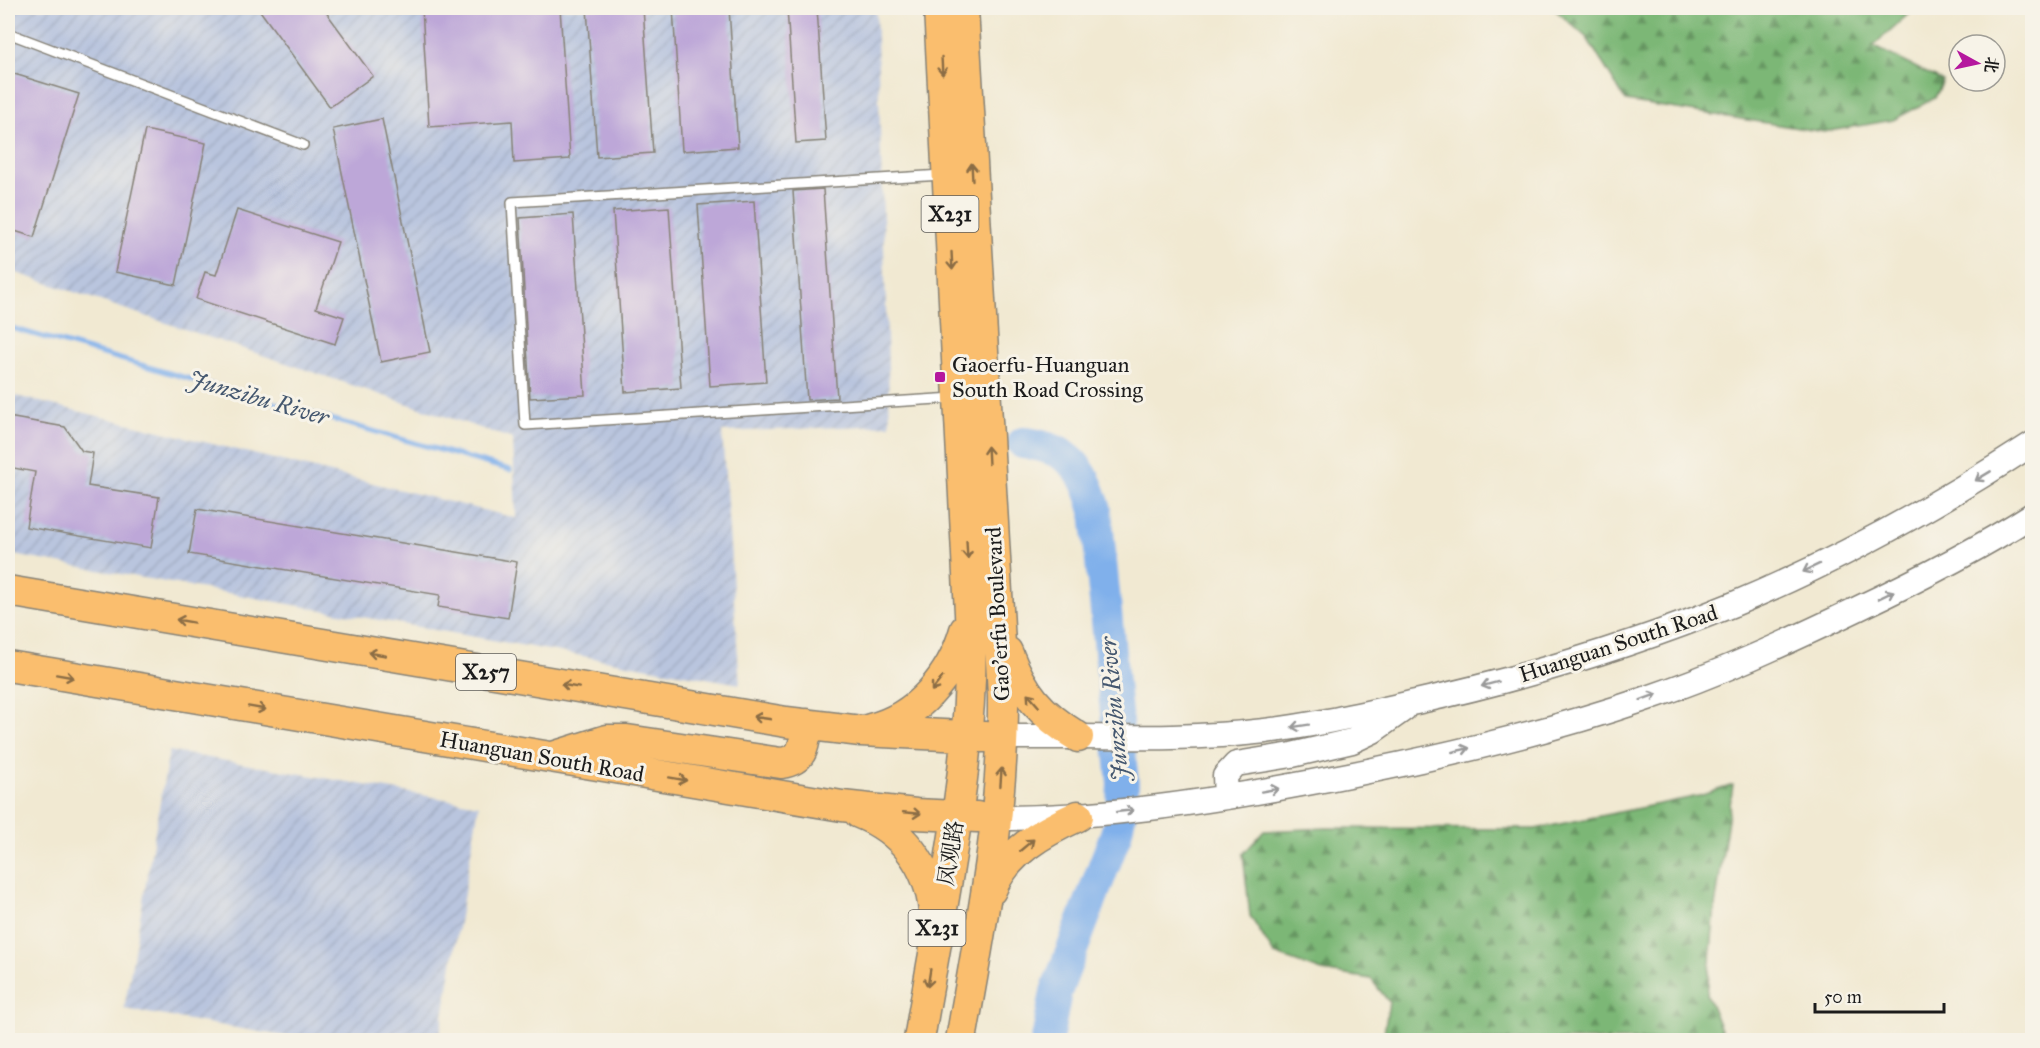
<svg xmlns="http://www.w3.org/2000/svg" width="2040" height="1048" viewBox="0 0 2040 1048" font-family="'IM FELL Great Primer','Noto Serif SC',serif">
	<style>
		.industrial { fill: url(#industrial-furrows) }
		.forest { fill: url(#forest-firs); stroke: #4c6a49; stroke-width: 1.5 }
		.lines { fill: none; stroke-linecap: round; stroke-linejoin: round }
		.stream { stroke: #80b0eb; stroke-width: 5 }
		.river { stroke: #80b0eb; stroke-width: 32 }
		.building { fill: #bda7d8 }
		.service-casing { stroke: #868277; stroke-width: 12 }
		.tertiary-casing { stroke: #868277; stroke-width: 27 }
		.primary-casing { stroke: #868277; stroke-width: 33 }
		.service { stroke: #fff; stroke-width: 9 }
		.tertiary { stroke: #fff; stroke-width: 24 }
		.primary { stroke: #fabe6e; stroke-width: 30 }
		.oneway { stroke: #8b6d45 }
		.oneway2 { stroke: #999 }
		.poi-dot { fill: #b5179e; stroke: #f7f3e8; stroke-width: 2 }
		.labels { text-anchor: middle; stroke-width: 6; stroke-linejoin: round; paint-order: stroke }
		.shield { fill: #f7f3e8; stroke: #5e5c59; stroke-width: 1.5 }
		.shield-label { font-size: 21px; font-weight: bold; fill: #1c1c1c }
		.poi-label { font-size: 22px; fill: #1c1c1c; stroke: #f7f3e8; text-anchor: start }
		.street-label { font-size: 22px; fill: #1c1c1c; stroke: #f7f3e8 }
		.water-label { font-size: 24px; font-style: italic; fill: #44576f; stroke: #f7f3e8 }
	</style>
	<defs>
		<pattern id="industrial-furrows" width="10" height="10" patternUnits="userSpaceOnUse" patternTransform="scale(1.5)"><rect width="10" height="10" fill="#b9c5de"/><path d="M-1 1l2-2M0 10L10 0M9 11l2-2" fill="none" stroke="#9ea9be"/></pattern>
		<pattern id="forest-firs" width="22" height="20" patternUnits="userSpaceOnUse" patternTransform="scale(1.5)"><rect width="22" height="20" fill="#7cb776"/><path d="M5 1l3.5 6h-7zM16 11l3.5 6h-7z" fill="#659460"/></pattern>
	</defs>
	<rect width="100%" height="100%" fill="#f7f3e8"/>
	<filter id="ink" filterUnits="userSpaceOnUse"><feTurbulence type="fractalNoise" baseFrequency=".0167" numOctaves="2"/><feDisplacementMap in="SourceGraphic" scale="12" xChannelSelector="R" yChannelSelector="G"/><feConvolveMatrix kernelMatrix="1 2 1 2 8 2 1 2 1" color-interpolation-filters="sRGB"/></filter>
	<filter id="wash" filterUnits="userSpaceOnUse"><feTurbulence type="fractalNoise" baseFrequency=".008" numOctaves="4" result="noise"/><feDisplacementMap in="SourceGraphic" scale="24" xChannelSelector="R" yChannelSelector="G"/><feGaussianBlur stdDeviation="1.35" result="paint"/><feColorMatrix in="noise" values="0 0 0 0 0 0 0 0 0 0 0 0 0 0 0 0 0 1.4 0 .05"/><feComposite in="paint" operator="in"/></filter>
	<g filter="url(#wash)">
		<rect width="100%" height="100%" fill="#f1e9d2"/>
		<path class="industrial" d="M8,8H876L890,425L722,432L740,684L8,554V394L516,518L513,439L8,270Z
			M169,751L479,805L439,1040H307L124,1009Z"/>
		<path class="forest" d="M1553,8H1915L1873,46L1943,81L1935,98L1893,120L1824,132L1626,101L1587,38Z
			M1733,785L1715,907L1707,995L1722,1032L1742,1040H1383L1389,1002L1371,979L1322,971L1274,954L1250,916L1243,854L1264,831L1326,828L1535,829L1699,796Z"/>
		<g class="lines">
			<path class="stream" d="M8,327L510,470"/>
			<path class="river" d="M1023,443C1069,447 1085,469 1096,511L1123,783L1122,807L1116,834L1056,992L1047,1040"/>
		</g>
		<g id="blocks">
			<path class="building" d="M258,8H323L373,76L330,107Z
				M422,8H560L570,159L514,163L512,121L429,127Z
				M587,8H643L653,153L597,157Z
				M673,8H729L738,147L682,151Z
				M787,8H817L826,141L796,143Z
				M8,72L79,94L34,237L8,229Z
				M382,119L430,352L381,362L333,129Z
				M145,130L206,143L176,285L115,272Z
				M823,189L837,398L807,400L793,191Z
				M754,201L766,382L710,386L698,205Z
				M669,207L681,388L625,392L613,211Z
				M237,210L338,242L316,308L344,317L335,344L196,299L205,272L216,275Z
				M573,214L585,395L530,398L520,218Z
				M8,417L65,427L82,451L93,453L88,486L159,497L151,548L26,527L35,472L8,467Z
				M197,509L517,562L508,618L438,607L440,595L189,554Z"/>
		</g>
	</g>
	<g filter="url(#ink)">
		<use href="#blocks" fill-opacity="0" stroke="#868277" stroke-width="1.5"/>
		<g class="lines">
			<g class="service-casing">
				<path id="service" d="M8,33L303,145
					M942,175L512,202L525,425L954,398"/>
			</g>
			<g class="tertiary-casing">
				<path id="tertiary" d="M1003,737C1090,736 1179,741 1265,731C1316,725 1366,713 1416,702C1524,678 1631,646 1734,604C1838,561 1938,505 2032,444
					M1226,797L1225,776L1236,764L1292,755L1352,741L1373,731L1404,709
					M998,818C1102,818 1205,802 1307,783C1420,762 1533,737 1642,700C1717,675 1788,642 1859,608C1918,580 1977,550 2032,515"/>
			</g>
			<g class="primary-casing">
				<path id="primary" d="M8,591L786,722L861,731L985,737
					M1007,652C1023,693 1040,714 1078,737
					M8,666L842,806L916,814L977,817
					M870,729C917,718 952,676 965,630
					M556,756L607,740H627L781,763C805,760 804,744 807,724
					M859,813C902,830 930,865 934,912
					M991,890C1006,852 1043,832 1078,816
					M919,1040C942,900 976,756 970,613L939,8
					M961,1040C981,926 1004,812 1003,695L963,8"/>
			</g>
			<use href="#service" class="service"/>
			<use href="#tertiary" class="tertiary"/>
			<use href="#primary" class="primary"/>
		</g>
		<defs><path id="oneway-shaft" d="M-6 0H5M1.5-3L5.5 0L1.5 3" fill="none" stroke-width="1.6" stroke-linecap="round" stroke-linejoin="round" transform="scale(1.5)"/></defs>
		<g class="oneway">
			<use href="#oneway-shaft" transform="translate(942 66) rotate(87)"/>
			<use href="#oneway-shaft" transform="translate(972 172) rotate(-93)"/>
			<use href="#oneway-shaft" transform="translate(952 261) rotate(87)"/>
			<use href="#oneway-shaft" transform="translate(988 455) rotate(-93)"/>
			<use href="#oneway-shaft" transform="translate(967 550) rotate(87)"/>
			<use href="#oneway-shaft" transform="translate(185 621) rotate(-170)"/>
			<use href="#oneway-shaft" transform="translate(377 654) rotate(-170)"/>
			<use href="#oneway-shaft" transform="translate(65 676) rotate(10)"/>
			<use href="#oneway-shaft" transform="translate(937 684) rotate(128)"/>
			<use href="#oneway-shaft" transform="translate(570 686) rotate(-170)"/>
			<use href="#oneway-shaft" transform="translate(1033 700) rotate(-131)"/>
			<use href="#oneway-shaft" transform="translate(257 708) rotate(10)"/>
			<use href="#oneway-shaft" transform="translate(762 718) rotate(-172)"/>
			<use href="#oneway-shaft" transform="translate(1001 777) rotate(-86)"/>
			<use href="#oneway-shaft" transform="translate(678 779) rotate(10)"/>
			<use href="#oneway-shaft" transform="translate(912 813) rotate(5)"/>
			<use href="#oneway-shaft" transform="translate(1027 845) rotate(-40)"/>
			<use href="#oneway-shaft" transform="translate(929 978) rotate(99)"/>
		</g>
		<g class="oneway2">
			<use href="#oneway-shaft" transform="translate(1983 476) rotate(149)"/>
			<use href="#oneway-shaft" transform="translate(1811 568) rotate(154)"/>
			<use href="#oneway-shaft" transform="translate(1886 595) rotate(-26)"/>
			<use href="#oneway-shaft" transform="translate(1490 684) rotate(165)"/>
			<use href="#oneway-shaft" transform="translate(1649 697) rotate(-20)"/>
			<use href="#oneway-shaft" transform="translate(1300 726) rotate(171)"/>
			<use href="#oneway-shaft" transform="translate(1461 750) rotate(-13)"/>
			<use href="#oneway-shaft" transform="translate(1270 790) rotate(-10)"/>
			<use href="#oneway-shaft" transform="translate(1125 811) rotate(-6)"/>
		</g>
	</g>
	<rect class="poi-dot" x="934" y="371" width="12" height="12" rx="3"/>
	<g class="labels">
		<g class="shield">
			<rect x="921.5" y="196" width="57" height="36" rx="4.5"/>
			<rect x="456" y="654" width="60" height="36" rx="4.5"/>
			<rect x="908.5" y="910" width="57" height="36" rx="4.5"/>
		</g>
		<g class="shield-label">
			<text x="950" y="221">X231</text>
			<text x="486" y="679">X257</text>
			<text x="937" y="935">X231</text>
		</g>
		<g class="poi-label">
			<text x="952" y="372">Gaoerfu-Huanguan<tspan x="952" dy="25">South Road Crossing</tspan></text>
		</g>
		<g class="street-label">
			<text transform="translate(997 614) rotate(-93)" y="8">Gao'erfu Boulevard</text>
			<text transform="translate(1618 643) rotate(-18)" y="8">Huanguan South Road</text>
			<text transform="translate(542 756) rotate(10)" y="8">Huanguan South Road</text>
			<text transform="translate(950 853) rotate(-81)" y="8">凤观路</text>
		</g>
		<g class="water-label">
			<text transform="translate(259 398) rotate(16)" y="8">Junzibu River</text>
			<text transform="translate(1114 709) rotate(-95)" y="8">Junzibu River</text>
		</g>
	</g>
	<rect width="2040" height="1048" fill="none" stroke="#f7f3e8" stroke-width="30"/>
	<g transform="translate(1977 63) rotate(98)"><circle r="28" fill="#f7f3e8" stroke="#9f9d96" stroke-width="1.5"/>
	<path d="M0-4.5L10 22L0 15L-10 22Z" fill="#b5179e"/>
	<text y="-9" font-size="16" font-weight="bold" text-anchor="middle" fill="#1c1c1c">北</text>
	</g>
	<path d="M1815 1003v9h129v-9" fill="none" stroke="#1c1c1c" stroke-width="3"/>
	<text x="1824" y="1003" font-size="18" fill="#1c1c1c" stroke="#f7f3e8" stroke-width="4.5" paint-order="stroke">50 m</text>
</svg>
